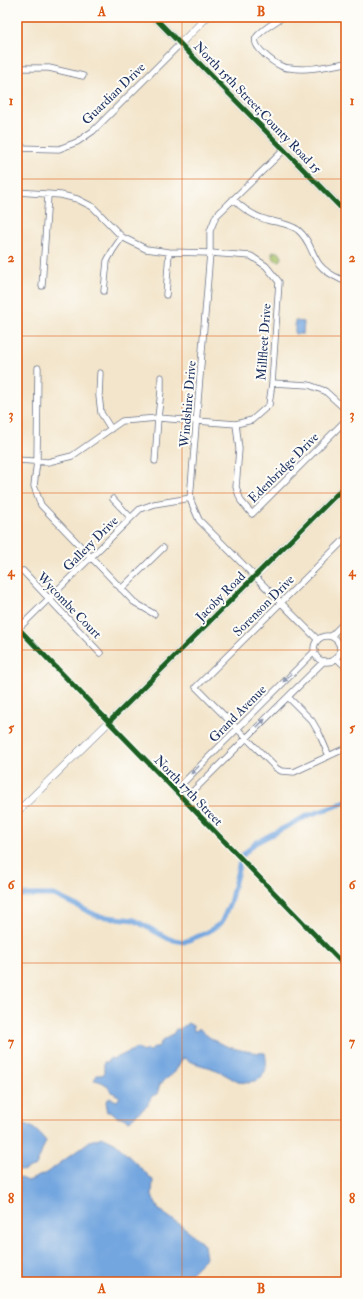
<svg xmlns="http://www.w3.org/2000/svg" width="363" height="1299" viewBox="0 0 363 1299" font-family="'IM FELL Double Pica',serif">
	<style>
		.green { fill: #a9c267; stroke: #627862 }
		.water { fill: #73a6df; stroke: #476a9e }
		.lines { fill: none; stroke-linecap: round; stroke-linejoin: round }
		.canal { stroke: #73a6df; stroke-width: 5 }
		.minor-casing { stroke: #676f84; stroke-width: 7 }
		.tertiary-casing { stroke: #676f84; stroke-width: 8 }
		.minor { stroke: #fff; stroke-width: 5.5 }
		.tertiary { stroke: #fff; stroke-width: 7 }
		.cycleway-casing { stroke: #fdfcf7; stroke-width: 8 }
		.cycleway { stroke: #1b5e20; stroke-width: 5 }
		.oneway { fill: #8d97ae }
		.grid { fill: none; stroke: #de5710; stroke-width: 1; stroke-opacity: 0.55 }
		.labels { text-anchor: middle; stroke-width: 4; stroke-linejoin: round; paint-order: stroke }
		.street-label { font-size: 13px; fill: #1b2f5e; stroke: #fdfcf7 }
		.neatline { fill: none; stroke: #de5710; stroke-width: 1.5 }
		.grid-label { font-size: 13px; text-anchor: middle; font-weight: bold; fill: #de5710 }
	</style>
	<rect width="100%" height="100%" fill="#fdfcf7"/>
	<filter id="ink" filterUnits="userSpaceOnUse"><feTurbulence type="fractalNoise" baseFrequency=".025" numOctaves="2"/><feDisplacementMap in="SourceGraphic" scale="8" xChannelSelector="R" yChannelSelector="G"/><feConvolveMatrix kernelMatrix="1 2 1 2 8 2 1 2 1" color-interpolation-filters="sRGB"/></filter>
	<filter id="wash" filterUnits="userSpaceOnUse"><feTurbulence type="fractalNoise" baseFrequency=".012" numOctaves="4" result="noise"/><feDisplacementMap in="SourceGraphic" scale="16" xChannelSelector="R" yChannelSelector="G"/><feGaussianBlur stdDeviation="0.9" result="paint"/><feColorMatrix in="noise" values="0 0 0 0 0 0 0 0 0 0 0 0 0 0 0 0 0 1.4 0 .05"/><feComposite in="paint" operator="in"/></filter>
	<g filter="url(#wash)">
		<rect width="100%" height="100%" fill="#f3e5cb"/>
		<path class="green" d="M273,252C278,251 281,253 282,258L280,261C276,261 272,259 272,254Z"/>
		<path class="water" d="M295,321L304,322L303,334H295Z
			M188,1023L193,1026L194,1031L198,1030L199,1028C215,1046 241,1052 265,1053C267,1062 268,1073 258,1080C255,1082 252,1080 249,1083L238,1082L217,1070L191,1062L184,1058L182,1059L175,1072L160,1084L157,1094L152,1096L148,1103V1105C143,1110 133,1116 130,1121L121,1117L118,1118L112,1112H107L106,1109L107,1108L106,1101L111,1097L112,1099L117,1101L120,1097C118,1095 114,1094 112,1092C105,1084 105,1082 94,1080L97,1075H102L104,1073V1062H108L110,1058L114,1059L137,1048L143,1052L146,1050L150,1051L154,1047H158L162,1041L170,1036V1035L173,1034L176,1029H180Z
			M17,1121C31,1125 37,1130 46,1141L36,1166L22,1171L17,1169Z
			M102,1137L116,1144L153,1180L152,1196L159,1210L189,1231L204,1245L206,1258L182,1282H17V1176L28,1181L46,1173L59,1164L90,1141Z"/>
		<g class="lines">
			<path class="canal" d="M17,897L23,895H54L98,916L134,920L169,939L184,942L206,933L221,923L230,903L241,857L255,843L309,815L339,805L346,801"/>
		</g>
	</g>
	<g filter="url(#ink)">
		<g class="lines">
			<g class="minor-casing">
				<path id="minor" d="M283,17C276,21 259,32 256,38C252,47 274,63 281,66C284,68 288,68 290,68C309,71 328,66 346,63
					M17,68H49L83,76
					M17,148L59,149L77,142L93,131L180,44
					M284,150L216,216L210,231V253L190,499L199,520L318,640
					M17,192L61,195L77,199L93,207L122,237L146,249L169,252L210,253L251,256L266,266L279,282L272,383L269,405L252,420L236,424L158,418L122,421L72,456L48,462L17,460
					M233,199C243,209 253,216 267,220C279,223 288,223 298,230C310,240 311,253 319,264C325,272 333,276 342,280L346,279
					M42,286L48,195
					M104,291L107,261L113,250L122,237
					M166,295L169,252
					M38,368L37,461L34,486L41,505L134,602L154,614
					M100,373L99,396L101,413L111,429
					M272,383L309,385L325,391L346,410
					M236,424L239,449L236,487L241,501L252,514L346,420
					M155,461L158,418L161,391V377
					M113,499L131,518
					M346,538L196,687L276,768L281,771L294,772L346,748
					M23,571L100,653
					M121,589L163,548
					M17,627L346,967
					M19,628L140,509L154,504L191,498
					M331,636L346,621
					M314 649a13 13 0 1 1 26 0a13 13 0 1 1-26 0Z
					M340,646L346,640
					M336,658L346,667
					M288,697L312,721L319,733L329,756
					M175,791L315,651
					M184,800L324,661"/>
			</g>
			<g class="tertiary-casing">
				<path id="tertiary" d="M154,17L346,213
					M180,44L207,17
					M17,812L109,722L346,485"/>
			</g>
			<use href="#minor" class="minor"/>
			<use href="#tertiary" class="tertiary"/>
			<g class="cycleway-casing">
				<path id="cycleway" d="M154,17L346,213
					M17,627L346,967
					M109,722L346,485"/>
			</g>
			<use href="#cycleway" class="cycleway"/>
		</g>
		<defs><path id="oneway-solid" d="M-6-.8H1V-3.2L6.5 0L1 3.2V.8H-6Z"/></defs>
		<g class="oneway">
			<use href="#oneway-solid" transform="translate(287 678) rotate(135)"/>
			<use href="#oneway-solid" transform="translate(261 723) rotate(-45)"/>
			<use href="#oneway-solid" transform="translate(195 770) rotate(135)"/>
		</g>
	</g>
	<path class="grid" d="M182,17V1282M17,179H346M17,336H346M17,493H346M17,650H346M17,806H346M17,963H346M17,1120H346"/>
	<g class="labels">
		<g class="street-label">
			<text transform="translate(113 93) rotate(-44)" y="5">Guardian Drive</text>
			<text transform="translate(258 107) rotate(46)" y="5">North 15th Street;County Road 15</text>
			<text transform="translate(263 342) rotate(-86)" y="5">Millfleet Drive</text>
			<text transform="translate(187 404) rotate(-85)" y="5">Windshire Drive</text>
			<text transform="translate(283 467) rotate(-45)" y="5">Edenbridge Drive</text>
			<text transform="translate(90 543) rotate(-45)" y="5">Gallery Drive</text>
			<text transform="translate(220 596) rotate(-45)" y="5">Jacoby Road</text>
			<text transform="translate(70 605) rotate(46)" y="5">Wycombe Court</text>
			<text transform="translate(263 605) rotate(-45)" y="5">Sorenson Drive</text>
			<text transform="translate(237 713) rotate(-45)" y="5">Grand Avenue</text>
			<text transform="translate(189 790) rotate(46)" y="5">North 17th Street</text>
		</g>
	</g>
	<rect width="363" height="1299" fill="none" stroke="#fdfcf7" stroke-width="44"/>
	<rect x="22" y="22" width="319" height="1255" class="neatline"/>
	<g class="grid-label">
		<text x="102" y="16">A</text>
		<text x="261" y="16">B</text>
		<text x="11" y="105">1</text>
		<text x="352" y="105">1</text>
		<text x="11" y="262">2</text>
		<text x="352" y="262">2</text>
		<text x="11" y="419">3</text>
		<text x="352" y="419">3</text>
		<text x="11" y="576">4</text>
		<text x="352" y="576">4</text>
		<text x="11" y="732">5</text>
		<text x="352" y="732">5</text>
		<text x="11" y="889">6</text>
		<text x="352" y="889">6</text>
		<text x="11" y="1046">7</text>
		<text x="352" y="1046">7</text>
		<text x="11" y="1203">8</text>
		<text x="352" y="1203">8</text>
		<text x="102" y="1293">A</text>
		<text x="261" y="1293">B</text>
	</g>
</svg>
